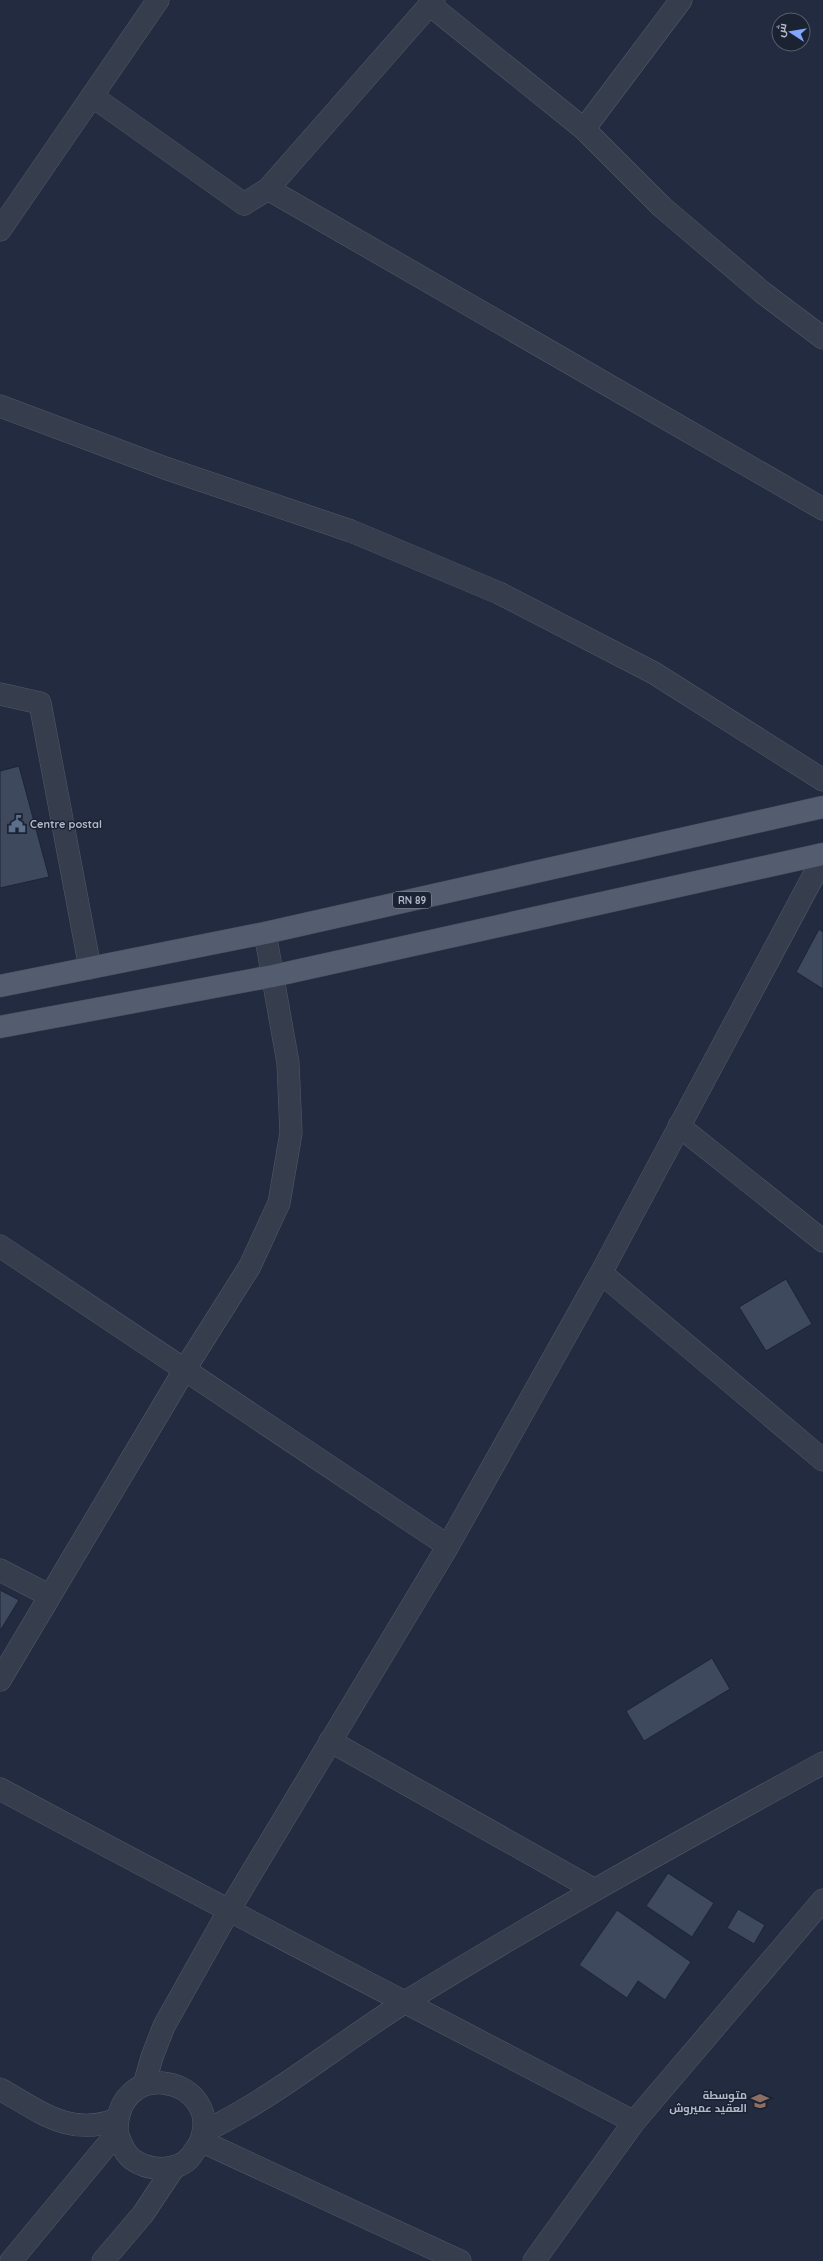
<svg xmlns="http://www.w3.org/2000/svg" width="823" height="2261" viewBox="0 0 823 2261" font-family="Quicksand,Cairo,sans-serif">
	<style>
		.building { fill: #3e495e; stroke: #1d2535 }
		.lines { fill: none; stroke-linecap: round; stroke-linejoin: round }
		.minor-casing { stroke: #515969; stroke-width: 23 }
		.major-casing { stroke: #3f4757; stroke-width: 23 }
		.minor { stroke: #363e4e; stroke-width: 22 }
		.major { stroke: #545c6f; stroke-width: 22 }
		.labels { text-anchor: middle; stroke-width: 3; stroke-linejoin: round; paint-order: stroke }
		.shield { fill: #1b2333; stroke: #858c9d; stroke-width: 1 }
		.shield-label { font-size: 10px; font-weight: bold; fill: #b2b9ca }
		.poi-label { font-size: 11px; font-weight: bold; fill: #b2b9ca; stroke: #1b2333; text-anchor: start }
	</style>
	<rect width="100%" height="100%" fill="#222b3f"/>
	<path class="building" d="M19,766L49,877L0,888V771Z
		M819,929L823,932V989L796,972Z
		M786,1279L812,1324L766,1351L739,1307Z
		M0,1590L19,1600L0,1631Z
		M712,1658L730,1689L644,1741L626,1711Z
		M668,1873L714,1903L692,1937L646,1906Z
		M738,1909L765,1925L754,1944L727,1928Z
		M617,1910L691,1962L665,2000L638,1981L627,1998L579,1965Z"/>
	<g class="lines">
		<g class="minor-casing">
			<path id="minor" d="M434,0L268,189L823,509
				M430,5L584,129L662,207L762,292L823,338
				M92,96L244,204L268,189
				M584,129L681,0
				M0,230L158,0
				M0,406L165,468L351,531L499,593L654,673L823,780
				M0,694L40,703L90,968
				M679,1126L823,1241
				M0,1246L448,1546
				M601,1273L823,1460
				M0,1570L50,1596
				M0,1680L185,1369L250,1266L279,1203L291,1133L288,1063L265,933
				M330,1741L593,1889
				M0,1789C210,1902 423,2011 634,2122
				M144,2085L152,2057L164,2026L228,1912L448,1546L601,1273L823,858
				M0,2089C39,2111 71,2138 117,2119
				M203,2132C276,2097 338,2044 407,2001C543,1917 683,1840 823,1763
				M201,2141L460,2261
				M11,2261L117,2133C116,2053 223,2079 201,2140C199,2146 194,2151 191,2156C178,2173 148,2171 132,2159C124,2153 121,2143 117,2133
				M103,2261L143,2214L175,2166
				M534,2261L634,2122L823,1900"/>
		</g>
		<g class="major-casing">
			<path id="major" d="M0,986L265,933L823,807
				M0,1027L273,976L823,854"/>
		</g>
		<use href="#minor" class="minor"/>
		<use href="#major" class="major"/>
	</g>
	<defs>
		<g id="civic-bare" transform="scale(1.38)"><path d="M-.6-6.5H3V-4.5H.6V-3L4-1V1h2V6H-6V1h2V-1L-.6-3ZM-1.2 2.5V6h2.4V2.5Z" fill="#5c6f8a" stroke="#1b2333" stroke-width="2.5" paint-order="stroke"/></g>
		<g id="school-bare" transform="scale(1.38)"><path d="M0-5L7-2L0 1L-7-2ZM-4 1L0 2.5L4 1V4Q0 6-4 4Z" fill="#8d6e63" stroke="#1b2333" stroke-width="2.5" paint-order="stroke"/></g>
	</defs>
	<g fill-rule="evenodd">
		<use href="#civic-bare" x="17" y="824"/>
		<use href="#school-bare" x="760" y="2101"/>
	</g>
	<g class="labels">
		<rect class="shield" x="393" y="892" width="38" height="16" rx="3"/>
		<g class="shield-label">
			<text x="412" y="904">RN 89</text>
		</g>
		<g class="poi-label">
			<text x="30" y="828">Centre postal</text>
			<text x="747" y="2099" text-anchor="end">متوسطة<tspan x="747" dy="13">العقيد عميروش</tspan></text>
		</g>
	</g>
	<g transform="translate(791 32) rotate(282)"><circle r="19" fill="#1b2333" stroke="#575f6f"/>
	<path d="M0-3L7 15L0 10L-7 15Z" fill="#82a6fe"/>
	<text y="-6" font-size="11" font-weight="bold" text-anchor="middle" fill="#b2b9ca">ش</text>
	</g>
</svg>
